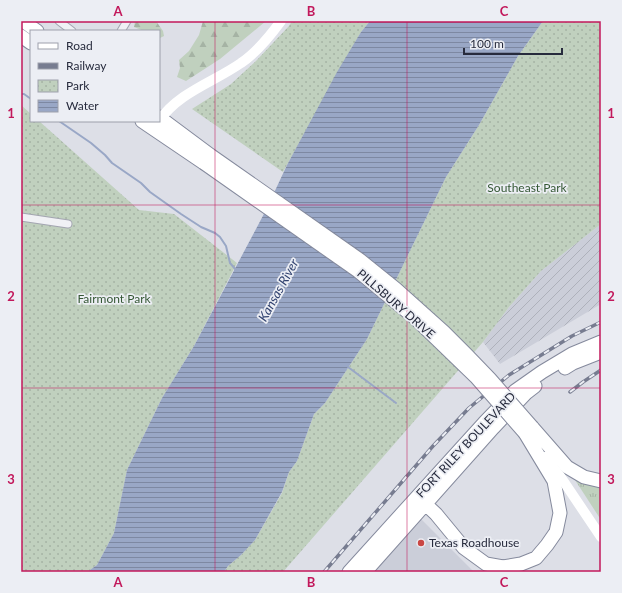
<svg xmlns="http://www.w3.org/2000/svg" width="622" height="593" viewBox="0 0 622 593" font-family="Lato,sans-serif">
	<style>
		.built { fill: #cbced9 }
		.industrial { fill: url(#industrial-furrows) }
		.grass { fill: url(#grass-tufts) }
		.forest { fill: url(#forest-firs) }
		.park { fill: url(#park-dots) }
		.water { fill: url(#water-rules) }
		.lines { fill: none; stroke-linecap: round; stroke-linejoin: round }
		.stream { stroke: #99a7c6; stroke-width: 2 }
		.street-casing { stroke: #a3a5b1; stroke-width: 9 }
		.highway-casing { stroke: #858a9d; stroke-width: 15 }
		.street { stroke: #f0f1f5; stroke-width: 7 }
		.secondary { stroke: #fff; stroke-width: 10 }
		.highway { stroke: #fff; stroke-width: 13 }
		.rail-casing { stroke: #777c90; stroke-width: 3.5 }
		.rail { stroke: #eceef4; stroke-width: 2; stroke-dasharray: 6; stroke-linecap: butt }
		.highway-bridge-casing { stroke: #858a9d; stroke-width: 15; stroke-linecap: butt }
		.highway-bridge { stroke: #fff; stroke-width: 13 }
		.grid { fill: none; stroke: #c2185b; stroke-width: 1; stroke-opacity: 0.55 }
		.poi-dot { fill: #ca4744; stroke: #eceef4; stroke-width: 1.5 }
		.labels { text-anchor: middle; stroke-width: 3.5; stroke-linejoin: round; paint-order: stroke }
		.park-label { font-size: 12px; fill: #355835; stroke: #eceef4 }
		.street-label { font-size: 12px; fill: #272b3d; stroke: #eceef4 }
		.poi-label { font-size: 12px; fill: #272b3d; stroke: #eceef4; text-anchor: start }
		.water-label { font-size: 13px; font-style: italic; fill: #324370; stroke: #eceef4 }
		.neatline { fill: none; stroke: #c2185b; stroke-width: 1.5 }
		.grid-label { font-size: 13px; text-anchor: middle; font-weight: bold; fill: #c2185b }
	</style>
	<defs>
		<pattern id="industrial-furrows" width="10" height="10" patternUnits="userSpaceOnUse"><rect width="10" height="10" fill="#cbced9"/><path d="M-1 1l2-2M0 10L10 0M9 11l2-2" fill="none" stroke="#aeb1bb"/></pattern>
		<pattern id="grass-tufts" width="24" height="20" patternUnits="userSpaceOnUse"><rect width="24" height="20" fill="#c0d0be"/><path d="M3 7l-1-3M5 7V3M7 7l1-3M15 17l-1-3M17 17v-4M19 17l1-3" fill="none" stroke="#a5b3a4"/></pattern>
		<pattern id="forest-firs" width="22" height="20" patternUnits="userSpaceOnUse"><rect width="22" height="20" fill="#c0d0be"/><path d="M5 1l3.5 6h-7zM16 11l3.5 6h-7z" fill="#a5b3a4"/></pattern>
		<pattern id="park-dots" width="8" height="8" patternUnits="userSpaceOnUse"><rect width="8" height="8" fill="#c0d0be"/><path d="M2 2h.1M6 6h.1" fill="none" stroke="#a5b3a4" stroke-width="1.8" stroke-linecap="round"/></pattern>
		<pattern id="water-rules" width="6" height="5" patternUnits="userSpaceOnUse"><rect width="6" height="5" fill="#99a7c6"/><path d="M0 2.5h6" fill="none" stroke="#7d88a2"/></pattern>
	</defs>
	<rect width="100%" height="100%" fill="#dddfe7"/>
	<path class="built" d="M421,519L474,572H371Z"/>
	<path class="industrial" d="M601,224V304L500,364L483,342L509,307L541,271Z"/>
	<path class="grass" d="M576,479L601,487V520L575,480Z"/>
	<path class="forest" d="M135,21H156L163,31L164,36L160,38H159V31H144L134,27Z
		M203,21H266L220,59L186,81L177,77L180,68L179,60L189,51L199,35Z"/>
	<path class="park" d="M292,21H370L361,32L283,172L192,109L231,84L256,61L289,26Z
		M543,21H601V224L541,271L509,307L483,342L283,572H224L228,566L241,555L255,540L282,493L289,472L297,461L314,414L325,403L367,339L446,177L479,125L518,56Z
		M21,105L31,114V121H39L139,210L174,214L237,263L194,346L162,398L127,470L114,533L97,565L87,572H21Z"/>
	<path class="water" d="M370,21H543L518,56L479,125L446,177L367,339L325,403L314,414L297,461L289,472L282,492L255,540L241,555L228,566L224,572H87L97,565L114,533L127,470L162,398L194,346L266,210L287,165L337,72L361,32Z"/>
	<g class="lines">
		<path class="stream" d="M21,94H24L31,99
			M59,121L91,143L105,155L112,163L141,183L150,192L181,214L201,227L215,233L220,237L226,246L230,263L236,270
			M348,367L396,403"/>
		<g class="street-casing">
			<path id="street" d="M59,21L72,31
				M121,31L127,21
				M21,217L68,224"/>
		</g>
		<g class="highway-casing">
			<path id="highway" d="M23,21L37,31
				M21,36L31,43
				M159,117L210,155
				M142,121L204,163
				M565,368L573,363L601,352
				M532,427L567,467L584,477L601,481
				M420,499L436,514L464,548L486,564L503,567L521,564L536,558L547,545L556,532L560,513L554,481L525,433
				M349,572L484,423L515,391L542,372L572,354L601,342
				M365,572L493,428L526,393L535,386"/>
		</g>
		<use href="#street" class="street"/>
		<path class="secondary" d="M159,121C179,92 214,82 241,63C256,53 270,36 281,21
			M545,457L560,476L601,537"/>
		<use href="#highway" class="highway"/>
		<g class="rail-casing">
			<path id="rail" d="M570,392L583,382L601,370
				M324,572L433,446L469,408L509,375L572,336L601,322"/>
		</g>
		<use href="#rail" class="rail"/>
		<g class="highway-bridge-casing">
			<path id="highway-bridge" d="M210,155L360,260L396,289L444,332L466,354L490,379L532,427
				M204,163L358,271L415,318L476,377L525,433"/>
		</g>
		<use href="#highway-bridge" class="highway-bridge"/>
	</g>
	<path class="grid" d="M215,21V572M407,21V572M21,205H601M21,388H601"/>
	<circle class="poi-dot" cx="421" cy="543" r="4"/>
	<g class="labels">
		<g class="park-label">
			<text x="527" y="192">Southeast Park</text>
			<text x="114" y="303">Fairmont Park</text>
		</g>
		<g class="street-label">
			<text transform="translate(396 304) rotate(41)" y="4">PILLSBURY DRIVE</text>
			<text transform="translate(466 445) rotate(-47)" y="4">FORT RILEY BOULEVARD</text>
		</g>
		<g class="poi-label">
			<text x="429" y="547">Texas Roadhouse</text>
		</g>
		<g class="water-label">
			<text transform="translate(278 290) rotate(-61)" y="5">Kansas River</text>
		</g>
	</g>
	<rect width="622" height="593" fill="none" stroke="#eceef4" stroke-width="44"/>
	<rect x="30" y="30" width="130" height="92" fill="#eceef4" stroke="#9da0ab"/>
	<rect x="38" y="43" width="20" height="6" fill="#ffffff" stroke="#9da0ab"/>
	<text x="66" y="50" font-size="12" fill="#272b3d">Road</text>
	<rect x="38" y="63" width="20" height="6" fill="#777c90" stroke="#9da0ab"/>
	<text x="66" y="70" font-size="12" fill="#272b3d">Railway</text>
	<rect x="38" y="80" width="20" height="12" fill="url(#park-dots)" stroke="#9da0ab"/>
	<text x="66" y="90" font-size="12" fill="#272b3d">Park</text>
	<rect x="38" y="100" width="20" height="12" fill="url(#water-rules)" stroke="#9da0ab"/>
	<text x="66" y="110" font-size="12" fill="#272b3d">Water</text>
	<path d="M464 48v6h98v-6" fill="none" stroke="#272b3d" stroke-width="2"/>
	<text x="470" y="48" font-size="12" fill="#272b3d" stroke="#eceef4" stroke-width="3" paint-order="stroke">100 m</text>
	<rect x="22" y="22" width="578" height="549" class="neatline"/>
	<g class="grid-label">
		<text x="118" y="16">A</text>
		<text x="311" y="16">B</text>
		<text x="504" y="16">C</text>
		<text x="11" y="118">1</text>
		<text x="611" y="118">1</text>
		<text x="11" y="301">2</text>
		<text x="611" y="301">2</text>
		<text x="11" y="484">3</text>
		<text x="611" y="484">3</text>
		<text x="118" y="587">A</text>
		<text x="311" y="587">B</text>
		<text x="504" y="587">C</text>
	</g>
</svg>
